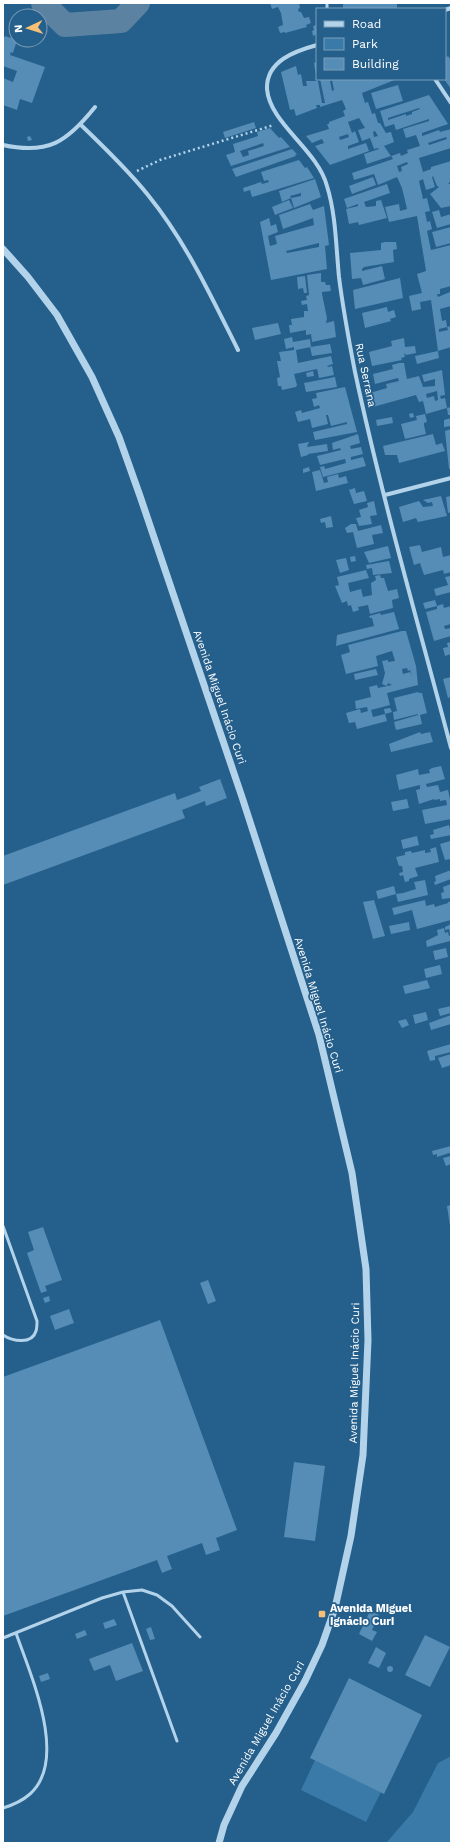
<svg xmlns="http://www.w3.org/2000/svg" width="454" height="1846" viewBox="0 0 454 1846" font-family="'Work Sans',sans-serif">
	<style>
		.green { fill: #397aa8 }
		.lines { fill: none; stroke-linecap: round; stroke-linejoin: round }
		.river { stroke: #5b82a0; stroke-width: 24 }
		.building { fill: #558db6; fill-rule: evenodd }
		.path { stroke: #b3d3ea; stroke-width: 2.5; stroke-dasharray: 2 3; stroke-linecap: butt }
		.service { stroke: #b3d3ea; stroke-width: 3 }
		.minor { stroke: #b3d3ea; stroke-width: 4 }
		.tertiary { stroke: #b3d3ea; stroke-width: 7 }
		.poi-dot { fill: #f5c076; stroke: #255f8b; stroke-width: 1.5 }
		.labels { text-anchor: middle; stroke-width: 3.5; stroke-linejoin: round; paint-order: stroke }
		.street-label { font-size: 11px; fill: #fff; stroke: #255f8b }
		.poi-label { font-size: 11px; font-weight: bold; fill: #fff; stroke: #255f8b; text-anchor: start }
	</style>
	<rect width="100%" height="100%" fill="#255f8b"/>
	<path class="green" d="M451,1756V1843H386L413,1812L438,1763Z
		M315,1760L381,1792L366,1822L301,1790Z"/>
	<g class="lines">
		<path class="river" d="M43,3L65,25L121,21L138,3"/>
	</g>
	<path class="building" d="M270,3H299L300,8L298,9L299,12H301L304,18L309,17L311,23L306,25L307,27L285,33V32L280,33L278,27L283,25L281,13L278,7L272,9Z
		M343,3H397V9H343Z
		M317,25V34L313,36L312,31L314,30L313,26Z
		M5,36L17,40L13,53L11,52L10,55L45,67L32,103L20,99L17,110L3,105V78L13,82L17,71L3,66V40Z
		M448,56L451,60V89L444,79H445V58Z
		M317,62V75H316L314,63Z
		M296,66L298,75L301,74L303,86H307L306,81H318L322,103H325L320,79H397L362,93L365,103L368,102L372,114L375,113L378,123H380L386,133L391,132L394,142L384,146L391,156L367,164L364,154L379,149L378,148L374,149L370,138L362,141L358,130L365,128L359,118L348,122L352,133L355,131L359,142L348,146V149L366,143L369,151L330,165L315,146L324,143L322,139L312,143L306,136L329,129L327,124H329V122L345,116L343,111L346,109L342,100L320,107V105H316L317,108L296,116L294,109L290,110L281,72ZM332,80L334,90L332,91L330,81ZM375,131L378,136L374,137L373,132ZM348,134L349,137L340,140L339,137Z
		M398,85L403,101L376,109L371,93Z
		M429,95L448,124L422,133V136L439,130L440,132L451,129V148L419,158L423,172L431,169V167L451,161V182L448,183L451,185V206L441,208L430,194L439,187L437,186L433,176L432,177L435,187L426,190L423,179L419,181L423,199L427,198L430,211L425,212L427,222L430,221L432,229L427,231L431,250L451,245V286L440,289V294H437L438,297L450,292L451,306L440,309L442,321L446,320L447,327L451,326V347L438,351L431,300L420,302L421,309L412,311L409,296L422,293L417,274L426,271L417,216L389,222L385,207L399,204L400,211L407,209L402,188L397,177L378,185L374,174L354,180L352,173L393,159L391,156L400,153L401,156L408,153L407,150L420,146L416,135L406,138L403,129L429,121V119L396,130L394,124L385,127L380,111ZM419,108L420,109L412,112V114L406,116V114L388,120V118ZM446,137L447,139L429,145L428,143ZM407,162L408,164L401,167L402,171L399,172L397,166ZM447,327L448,330L439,332V329Z
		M254,122L256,128L225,138L223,132Z
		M270,128L279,138L281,137L290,147L231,166L226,155L235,152L233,144L258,136L257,132ZM263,143L264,146L248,151L249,155L243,157L240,151Z
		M30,136L32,140L28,141L27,137Z
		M292,149L297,154L295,155L296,156L236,177L232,169Z
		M299,160L305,168L307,167L314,178L252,197L250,190L244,192L243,188L261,182L262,184L269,182L268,180L264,181L261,172Z
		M373,177L376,185L352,194L349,186Z
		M315,179L321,197L294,208L291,198L301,196V193L290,196L291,198L282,202L279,191Z
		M387,184L390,193L364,202L366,207L376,206V201L381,200L387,218L359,225L358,222L349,224L346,209L358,206V204L347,208L344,199Z
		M289,200L293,208L275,215L272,207Z
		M310,204L313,210L324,206L329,245L325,246L327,269L271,280L260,222L269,218L271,226L276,224L278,232L268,236L270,246L277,244L275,236L314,225L313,218L283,229L279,215ZM319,243V247L287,253L286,251Z
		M439,210L441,217L451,214V224L437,228L432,212Z
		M451,227V243L436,247L432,232Z
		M385,242H396L397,249L393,250L394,262L364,267L362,269V271L382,266L385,279L363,285L361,278L352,279L350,253L381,250V243Z
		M321,273V282H325L326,285H330L331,291L322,292V294L327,318L326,323L334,321L336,337L312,342L311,334L306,335V330L290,333L289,325H292L291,319L304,317V311H308L307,304L302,305L301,301L307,300L306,296L309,295L307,275Z
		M305,276L307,293H304L303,288L298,289L297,277Z
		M400,278L403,298L355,309L353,290Z
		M387,307L388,312L394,310L396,317L390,319L391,321L365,328L362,313Z
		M278,323L281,334L255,340L252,328Z
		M292,337L293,342L310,339L311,347L296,350L298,363L331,356L333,364L327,366L328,367L332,366L334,375L319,378L317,369L294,374L297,385L296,387L282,390L281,386H278L277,378L280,377L277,361H281L279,352L294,350V347L286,349L284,339Z
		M404,338L405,347L415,346L416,353L406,355L404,353L405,357L401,358L402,360L372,366L369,352L392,346L391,341Z
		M330,344L332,353L312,356L310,347Z
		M438,351L439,358L417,364L415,356Z
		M399,363H404L407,379L419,376L423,387L435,386V379L424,382L422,375L442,370L445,395L440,396L441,399L445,398L447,408L426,414L423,401L419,402L416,395L373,407L370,393L387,388L386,384L399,381L398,378L375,384L373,374L393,369L392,365ZM437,391L438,400L435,401L434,396L427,398L426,394Z
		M313,371L314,376L307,377L306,373Z
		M335,377L337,387L306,392L304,383Z
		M345,387L357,432L315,440L313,432L347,424V422L331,426L328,415H326L328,424L312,428L310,419L298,422L295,412L301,410L302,413L320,408L319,405L314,407L312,399L317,398L316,393Z
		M451,407V415H448L447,408Z
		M413,413L414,417L410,418L409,414Z
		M425,414L427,422L424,423V425L426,434L405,439L401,424L417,420L416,416Z
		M392,417L393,423L377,426L376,420Z
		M451,418V426L444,427V420Z
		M451,429V469H449L445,431Z
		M358,434L360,443L350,446L351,449L361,447L363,454L351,457V460L363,457L366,466L323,477L320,467L324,466L325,469L346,463L345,459L320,465L317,456L341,450L340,448L333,450L332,443Z
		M433,434L436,445L442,443L445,451L399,463L397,455H385L383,446Z
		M309,442L307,447L327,444L328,451L308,454V455L301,457L298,444Z
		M309,467L310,471L303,473V469Z
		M320,470L324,483L328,482L327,477L338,474L339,478L346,476L348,483L316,491L312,472Z
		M355,488L356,493L364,491L367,501L354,504L349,490Z
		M441,496L447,516L418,522L416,518L403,522L399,507L419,501L423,507L433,506L432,502L428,503L423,500Z
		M451,496V512L448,513L446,497Z
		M374,501L377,515L370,516L372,524L359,526L356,518L361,517L359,510L368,507L367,503Z
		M331,516L333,527L326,528L325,522L321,523L320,519Z
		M351,524H356L358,531L381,525L383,533L372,535L374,544L357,548L353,532L347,533L345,528Z
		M420,545L422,552L441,547L443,557L451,555V572L444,574L443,570L424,575L420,563L414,565L409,547Z
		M388,546L391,558L369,563L364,552Z
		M355,556L356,561L351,562L350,557Z
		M346,558L349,570L340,573L336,560Z
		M389,561L392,573L373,575L372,568L367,569L366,565Z
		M366,570L369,578L348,583L350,592L361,589L363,597L372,595L371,583L376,580L375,576L380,575L381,578H384L388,591L397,589L399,598L392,600L393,608L370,614L368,605L358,607L359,610L353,612L351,605L348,606L347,601L342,603L335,586L339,585L337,577Z
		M451,576V592L436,596L434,589L448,585L445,577Z
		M435,600L437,606L443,604L444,608L451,606V624L444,626L445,629L451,628V636L434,641L426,612L437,609V606L425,609L423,603Z
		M394,612L399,629L336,646L337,635L374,626L372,618H370L369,616L380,613L381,615Z
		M402,631H406L416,666L418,685L387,693L390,705L371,710L373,717L385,714L384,709L390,708L392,712L385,714L387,721L357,729L355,722L349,723L346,713L360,709L361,713L368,711L367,707L356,709L355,701L371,697L369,687L377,685L378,688L392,685L388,683L387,686L382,684L385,673L382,661L388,660V662L395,661L392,651L376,656L378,666L346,674L341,655L350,652L348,645ZM407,668L408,671L410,670L412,676L410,672L403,674L402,669Z
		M451,642V654L445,656L443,648L448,647L447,643Z
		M376,669L378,675L355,680L354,674Z
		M451,677V697L448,698L443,679Z
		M418,692L419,693H422L427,713L420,715L422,724L396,730L394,722L418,715V714L394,720L393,712L397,711L394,698Z
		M420,732L421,734L430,732L433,742L391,752L389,744Z
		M441,766L445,779L426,784L427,787L438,785L440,792L448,790L451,804V819L425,824L422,810L447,805L446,800L440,801V799L434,800V799L419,804L416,790L420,789V785L399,790L396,775L418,769L419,775L430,773L429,770L432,768Z
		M220,779L227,798L206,806L205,801L182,810L185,818L3,885V856L175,793L177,800L201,791L199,787Z
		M407,799L409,808L393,811L391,802Z
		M449,825L451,835L431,839L430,835L434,834L433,830Z
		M417,836L419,845L403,849L401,840Z
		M450,841L451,842V859L445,860L440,844Z
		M436,847L439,862L415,868L418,876L409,879V881L405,882L403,875L400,876L399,873L403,872L402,866H399L396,857L405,855V852L411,851L412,853L425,850V853L431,852L430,849Z
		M451,870V879L435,885L434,882L436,881L435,876Z
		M425,880L428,895L398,902L396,894L378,899L376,891L394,886L396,894L403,893L416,889L414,882Z
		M451,884V898L442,899L441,893L444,892L443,887Z
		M374,900L385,936L373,939L363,902Z
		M425,900L426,906L434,904L435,907L448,903V902L451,901V920L417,929L412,910L394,915L392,908Z
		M409,922L410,930L391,934L389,926Z
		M451,924V934H450L449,929L445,930V927Z
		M444,928L445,933L448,932L449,936L451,935L450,941L427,947L426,941L438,935L437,930Z
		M446,948L448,957L435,960L433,951Z
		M440,965L442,974L426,978L424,969Z
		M427,980L430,988L405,994L403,986Z
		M451,1006V1013L440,1016L438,1009Z
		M426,1012L428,1020L415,1024L413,1015Z
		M451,1015V1024L431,1030L429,1023Z
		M406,1019L409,1025L402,1028L398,1021Z
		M451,1044V1052L435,1056V1060L430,1061L427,1051Z
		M451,1054V1065L442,1068L438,1058Z
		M451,1146V1154L449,1153L437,1157V1154L433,1155L432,1151Z
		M451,1156V1164L446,1166L443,1158Z
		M451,1205V1226H450L447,1206Z
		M43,1227L62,1280L45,1286L47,1291L41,1293L27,1253L34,1250L28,1232Z
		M208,1280L216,1301L208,1304L200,1283Z
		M49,1296L50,1301L45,1303L43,1298Z
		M69,1309L74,1323L55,1330L50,1316Z
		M160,1320L237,1530L216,1538L220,1550L206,1555L202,1543L167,1556L172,1569L162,1573L157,1560L3,1616V1377Z
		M294,1462L325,1466L315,1541L284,1537Z
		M370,1611L379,1615L372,1630L377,1632L372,1641L359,1634Z
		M114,1619L117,1625L105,1629L103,1623Z
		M151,1627L155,1639L150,1640L146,1629Z
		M85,1630L87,1635L77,1639L75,1634Z
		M425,1635L450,1647L430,1687L405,1675Z
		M132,1643L143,1671L116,1681L110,1665L94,1671L89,1659Z
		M376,1647L386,1653L379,1668L368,1663Z
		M387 1669a3 3 0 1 1 6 0a3 3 0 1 1-6 0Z
		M48,1673L50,1679L41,1682L39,1676Z
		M349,1678L422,1715L384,1794L310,1758Z"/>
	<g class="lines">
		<path class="path" d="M137,171L160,160L274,125"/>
		<path class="service" d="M327,3V9
			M3,1226L37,1321C37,1324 37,1328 36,1331C32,1345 12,1341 3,1335
			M123,1592L177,1741
			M3,1638L102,1598L123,1592L142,1590L157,1595L172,1606L200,1637
			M3,1808C13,1805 22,1801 30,1794C69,1759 30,1674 16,1633"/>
		<path class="minor" d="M445,10L451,8
			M317,45C295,51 266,61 267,89C270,124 317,149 327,186C336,215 336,247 339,277C343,309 349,341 355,372C382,498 418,623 451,748
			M435,79L451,103
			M81,125C104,147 128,170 148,195C186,242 211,296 238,350
			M3,145C48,155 67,142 95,107
			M385,495L451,478"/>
		<path class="tertiary" d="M3,249L28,277L57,315L92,377L119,437L140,496L242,797L319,1035L352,1173L366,1269L368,1340L363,1455L351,1536L335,1608L322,1645L305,1681L276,1733L242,1786L224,1825L219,1843"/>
	</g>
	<rect class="poi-dot" x="318" y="1610" width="8" height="8" rx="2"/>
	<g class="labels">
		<g class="street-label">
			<text transform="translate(366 375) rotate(78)" y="4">Rua Serrana</text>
			<text transform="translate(220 697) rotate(71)" y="4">Avenida Miguel Inácio Curi</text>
			<text transform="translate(319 1005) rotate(73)" y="4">Avenida Miguel Inácio Curi</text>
			<text transform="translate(354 1373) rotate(-89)" y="4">Avenida Miguel Inácio Curi</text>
			<text transform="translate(266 1723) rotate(-60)" y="4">Avenida Miguel Inácio Curi</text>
		</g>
		<g class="poi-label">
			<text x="330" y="1612">Avenida Miguel<tspan x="330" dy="13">Ignácio Curi</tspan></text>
		</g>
	</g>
	<rect width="454" height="1846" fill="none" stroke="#ffffff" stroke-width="8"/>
	<rect x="316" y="8" width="130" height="72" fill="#255f8b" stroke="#7c9fb9"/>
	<rect x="324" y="21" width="20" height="6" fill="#b3d3ea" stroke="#7c9fb9"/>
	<text x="352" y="28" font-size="12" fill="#ffffff">Road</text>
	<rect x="324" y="38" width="20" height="12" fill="#397aa8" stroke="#7c9fb9"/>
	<text x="352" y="48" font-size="12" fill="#ffffff">Park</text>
	<rect x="324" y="58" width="20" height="12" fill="#558db6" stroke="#7c9fb9"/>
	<text x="352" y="68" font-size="12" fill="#ffffff">Building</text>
	<g transform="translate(28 28) rotate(266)"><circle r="19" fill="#255f8b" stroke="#7c9fb9"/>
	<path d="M0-3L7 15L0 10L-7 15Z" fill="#f5c076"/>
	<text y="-6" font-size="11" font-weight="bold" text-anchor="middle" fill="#ffffff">N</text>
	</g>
</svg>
